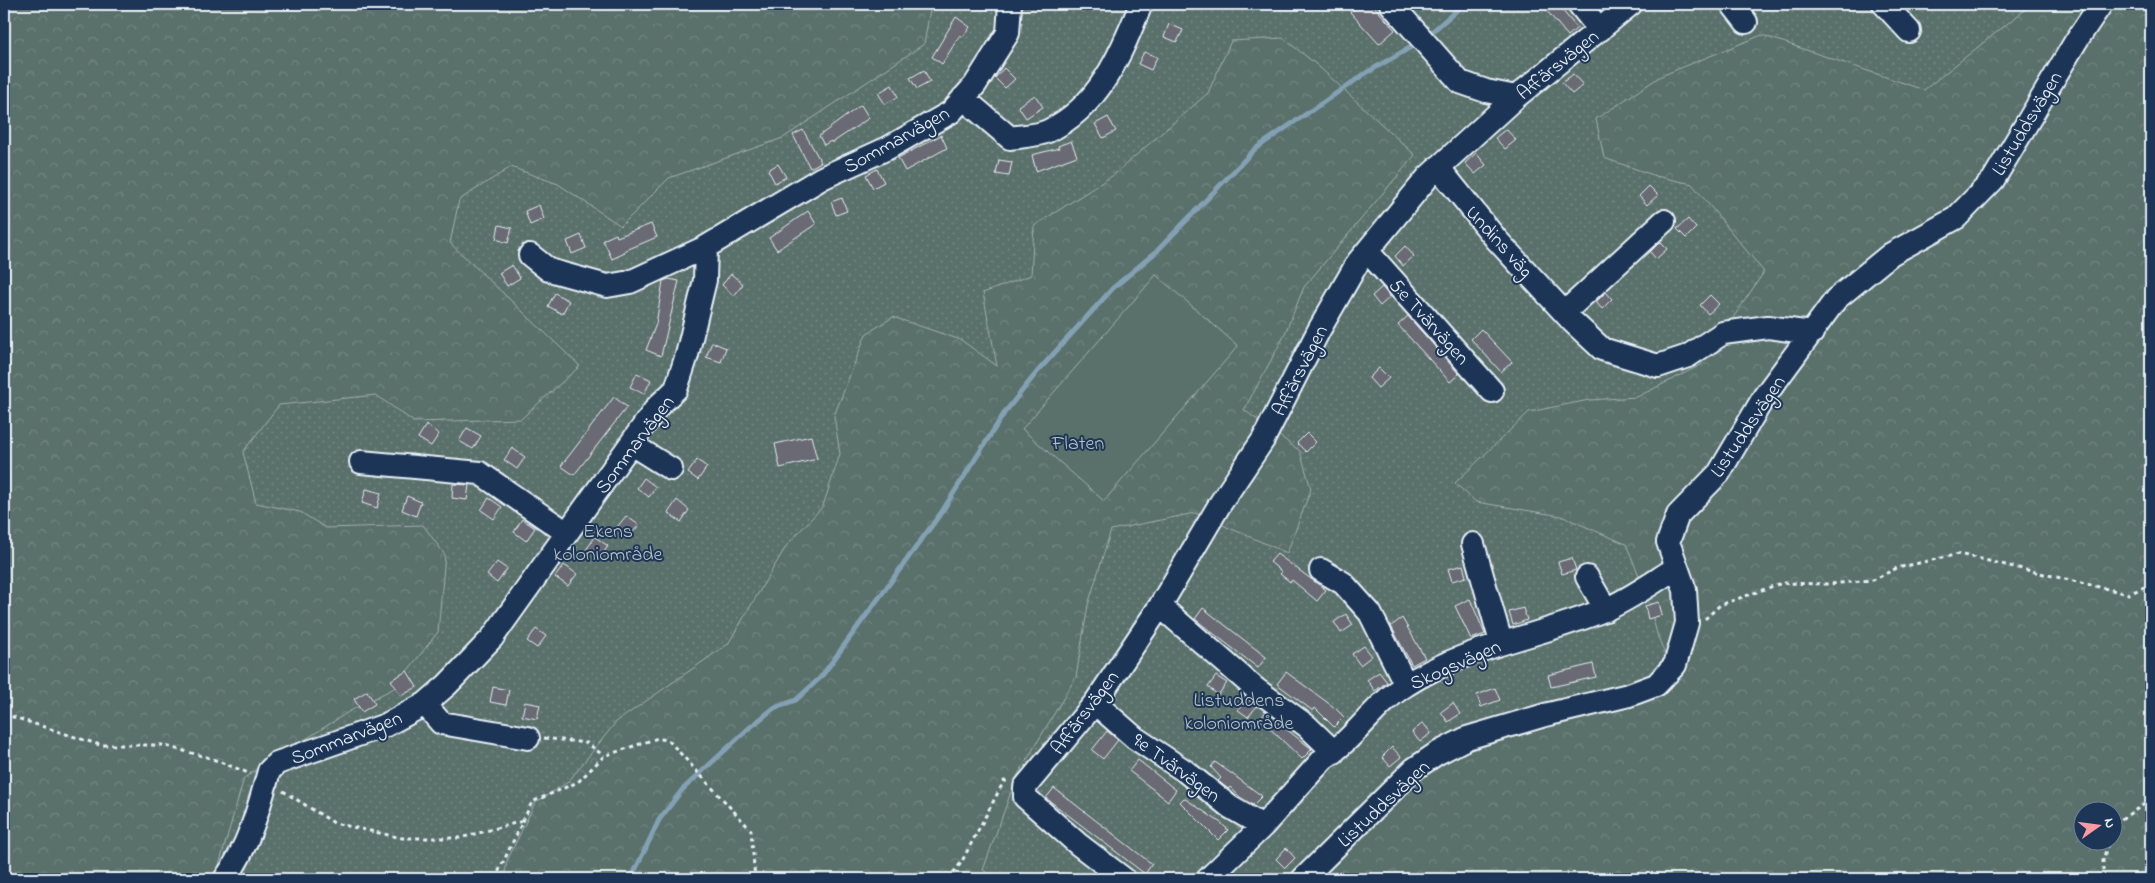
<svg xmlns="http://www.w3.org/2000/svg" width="2155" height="883" viewBox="0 0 2155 883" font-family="'Indie Flower',sans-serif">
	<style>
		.green { fill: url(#green-dots); stroke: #a1b0b2; fill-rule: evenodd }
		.forest { fill: url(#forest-crowns); stroke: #a1b0b2; fill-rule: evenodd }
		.pitch { fill: #5a6f6b; stroke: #a1b0b2 }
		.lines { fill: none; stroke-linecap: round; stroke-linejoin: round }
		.stream { stroke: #83a1b4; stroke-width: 5 }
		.building { fill: #696a73; stroke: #e8f1f8 }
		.minor-casing { stroke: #e8f1f8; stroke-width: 26 }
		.path { stroke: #e8f1f8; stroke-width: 3; stroke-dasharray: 4 4; stroke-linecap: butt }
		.minor { stroke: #1d3557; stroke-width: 22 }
		.labels { text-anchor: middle; stroke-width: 4; stroke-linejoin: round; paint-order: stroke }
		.street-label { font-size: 20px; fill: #e8f1f8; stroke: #1d3557 }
		.park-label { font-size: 20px; fill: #b6c4c7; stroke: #1d3557 }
	</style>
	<defs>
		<pattern id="green-dots" width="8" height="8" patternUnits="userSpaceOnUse" patternTransform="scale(1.25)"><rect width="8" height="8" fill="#5a6f6b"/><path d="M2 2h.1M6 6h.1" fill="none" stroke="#728481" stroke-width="1.8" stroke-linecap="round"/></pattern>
		<pattern id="forest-crowns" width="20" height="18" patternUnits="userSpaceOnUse" patternTransform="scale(1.25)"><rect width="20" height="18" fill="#5a6f6b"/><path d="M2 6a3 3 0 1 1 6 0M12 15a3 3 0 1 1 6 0" fill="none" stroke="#728481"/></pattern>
	</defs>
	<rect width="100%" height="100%" fill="#1d3557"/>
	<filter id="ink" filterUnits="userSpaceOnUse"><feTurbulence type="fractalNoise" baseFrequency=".02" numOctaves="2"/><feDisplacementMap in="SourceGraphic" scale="10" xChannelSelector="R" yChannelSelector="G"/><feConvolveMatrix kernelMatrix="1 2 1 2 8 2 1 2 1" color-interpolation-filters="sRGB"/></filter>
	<g filter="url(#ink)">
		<path class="green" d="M4,4H2151V879H4ZM2082,810H2112V840H2082Z"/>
		<path class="forest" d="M4,4H931L924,44L783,138L669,178L621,226L558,184L511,167L459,200L450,243L580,366L521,419L414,422L376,395L279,405L243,452L256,503L300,512L326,528L423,525L445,555L438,632L394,688L350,711L244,778L215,879H4Z
			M2032,4H2151V879H1315L1379,814L1444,757L1673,675L1657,634L1647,595L1626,544L1561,516L1476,502L1455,483L1529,412L1589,400L1637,397L1701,365L1764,272L1692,184L1656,176L1604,158L1596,119L1661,76L1762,35L1924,90ZM2082,810H2112V840H2082Z
			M1283,38L1317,65L1415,155L1304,287L1283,338L1244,410L1300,451L1311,489L1287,553L1195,513L1111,530L1088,605L1076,677L1016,778L983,870L997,879H504L507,861L535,803L568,782L616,722L728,644L787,545L823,506L840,454L834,416L866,334L893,317L961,340L997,366L983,293L1031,275L1034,226L1112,176L1208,93L1231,41Z"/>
		<path class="pitch" d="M1156,275L1238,346L1104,501L1022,429Z"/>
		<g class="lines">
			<path class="stream" d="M1427,36L1464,4
				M631,879L659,820L682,790L748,729L774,708L796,700L821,677L941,513L1005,412L1038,371L1113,288L1156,252L1255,149L1366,73L1418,43"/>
		</g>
		<path class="building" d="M1359,4H1372L1395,30L1379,44L1350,12Z
			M1541,4H1557L1577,28L1568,36Z
			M956,17L970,27L963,37L960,35L942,64L932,57Z
			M1169,24L1183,30L1177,42L1164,37Z
			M1144,52L1157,57L1151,70L1138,64Z
			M1004,68L1015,79L1005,88L995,78Z
			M924,70L930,82L917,89L910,78Z
			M1573,74L1583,85L1572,94L1562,83Z
			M892,85L898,97L885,104L878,93Z
			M1035,95L1043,107L1026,118L1018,106Z
			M861,105L869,118L832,143L831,141L824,145L819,136Z
			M1108,117L1116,131L1103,138L1095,124Z
			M1506,129L1516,140L1505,149L1495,138Z
			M803,130L821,162L810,168L793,135Z
			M941,135L947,148L905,171L898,158Z
			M1071,141L1077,156L1036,171L1032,155L1059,148L1058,146Z
			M1476,153L1486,165L1475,174L1465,163Z
			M999,160L1012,162L1009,176L996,174Z
			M778,164L786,177L775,183L768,170Z
			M877,169L884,182L873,188L866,175Z
			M1649,186L1658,195L1647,205L1639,196Z
			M842,198L847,211L836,215L831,202Z
			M539,205L544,219L530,225L525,211Z
			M808,211L816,224L777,250L769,238Z
			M1688,219L1696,228L1686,238L1677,229Z
			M651,224L657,237L624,251L625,253L612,259L603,240L616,234L617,237Z
			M499,225L512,228L508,243L496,239Z
			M581,235L586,248L572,254L567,241Z
			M1660,242L1667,249L1656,259L1650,252Z
			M1405,246L1414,256L1403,266L1395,256Z
			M512,265L520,278L507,286L499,273Z
			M731,274L743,284L734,296L722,285Z
			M669,279L679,281L661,356L646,350L656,324L663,281Z
			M1382,287L1390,297L1380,306L1372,296Z
			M1606,292L1612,299L1602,309L1596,302Z
			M555,293L569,301L562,314L548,306Z
			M1710,295L1719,304L1708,314L1700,305Z
			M1408,316L1459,374L1450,382L1398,325Z
			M1481,329L1512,362L1501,372L1471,339Z
			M712,342L726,348L721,362L706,357Z
			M1379,368L1389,378L1378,388L1369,378Z
			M637,373L651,380L644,394L630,387Z
			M614,397L627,407L574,475L561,466Z
			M426,425L439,434L431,446L418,438Z
			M467,428L481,436L473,449L459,441Z
			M1307,433L1316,442L1306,452L1297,443Z
			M811,436L817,459L780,468L775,444Z
			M512,448L525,457L517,469L504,460Z
			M697,460L707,467L698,480L688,473Z
			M644,478L656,487L649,497L637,488Z
			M453,484L469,485L467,500L452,498Z
			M366,489L381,493L377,508L362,503Z
			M407,496L421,502L416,516L402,510Z
			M489,498L502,507L494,519L481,510Z
			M677,500L689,510L681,522L668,513Z
			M626,516L639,525L629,537L617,527Z
			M522,519L535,528L526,541L514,532Z
			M595,537L608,546L600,558L586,550Z
			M1277,554L1326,590L1317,601L1292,580L1290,582L1280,574L1282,572L1270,562Z
			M1572,558L1576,570L1562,574L1558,562Z
			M497,562L507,569L497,583L487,575Z
			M564,565L577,574L568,586L555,577Z
			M1463,565L1466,577L1452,581L1448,569Z
			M1470,599L1485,634L1471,639L1455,606Z
			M1659,602L1662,615L1648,619L1645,606Z
			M1203,608L1266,657L1258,668L1195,619Z
			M1523,608L1527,620L1513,625L1509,612Z
			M1346,614L1353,625L1341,633L1334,622Z
			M1402,618L1425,658L1412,665L1391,626Z
			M536,629L546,636L537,648L527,641Z
			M1364,646L1372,656L1360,665L1352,654Z
			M1593,664L1596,677L1551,687L1548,675Z
			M407,671L417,687L401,696L391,680Z
			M1286,672L1335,708L1344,717L1334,727L1315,708L1313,711L1277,684Z
			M1379,672L1387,682L1375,691L1367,680Z
			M1216,676L1227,683L1218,695L1208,687Z
			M493,687L509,690L506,705L490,702Z
			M1495,688L1500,700L1481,707L1477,695Z
			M367,691L375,704L362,712L354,699Z
			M1247,698L1257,706L1248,717L1238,710Z
			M525,702L540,705L537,719L522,716Z
			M1453,703L1460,714L1448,722L1441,712Z
			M1265,713L1312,749L1302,759L1260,719Z
			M1423,723L1431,733L1420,742L1412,732Z
			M1107,731L1118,740L1103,759L1092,750Z
			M1392,747L1401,757L1390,766L1382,757Z
			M1138,760L1176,790L1168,801L1129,771Z
			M1215,762L1232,774L1262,796L1253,805L1240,797L1230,787L1228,789L1218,781L1221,778L1211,767Z
			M1054,788L1152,864L1145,874L1046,798Z
			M1184,798L1221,823L1228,830L1218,840L1180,802Z
			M1286,848L1295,858L1285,868L1276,859Z"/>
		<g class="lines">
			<g class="minor-casing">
				<path id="minor" d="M1391,4L1460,82L1486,91L1516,97
					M1579,4L1600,30
					M1732,4L1746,22
					M1884,4L1909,31
					M963,98L1010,138C1021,136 1037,136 1048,131C1099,107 1121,54 1141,4
					M1438,167L1497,240L1573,322L1602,349L1658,366L1688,356L1723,333L1768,327L1812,333
					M1368,252L1492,391
					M530,255L549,270L607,286L630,282L706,247
					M1565,312L1664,221
					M631,444L671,469
					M361,462L480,473L567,533
					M1473,544L1501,642
					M1321,570L1343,583L1370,613L1406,685
					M1587,577L1606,610
					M1160,606L1257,690L1307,726L1334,752
					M1095,703L1135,738L1185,771L1230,807L1263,826
					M425,704L441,723L528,738
					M225,879C248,848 259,808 269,771L277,763L386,725L425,704L447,685L492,638L657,407L676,389L687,355L705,280L706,247L822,178L888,148L951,112L975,85L1008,33L1010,4
					M1124,879L1078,844L1025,797V787L1095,703L1160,606L1220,504L1263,440L1319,330L1358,262L1428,177L1516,97L1631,4
					M1208,879L1263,826L1324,758C1355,739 1375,704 1406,685C1466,646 1539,637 1604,610C1629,600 1653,582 1676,568
					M1303,879L1414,769L1436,754L1467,738L1545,715L1629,695L1656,685L1675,665L1687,623L1685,590L1668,542L1678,515L1719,473L1764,397L1836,299L1891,254L1956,218L1993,180L2076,41L2101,4"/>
			</g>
			<path class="path" d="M1705,619L1720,605L1782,583L1829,584L1873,580L1897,568L1959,554L2129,594L2151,584
				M4,714L100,745H162L210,758L251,774
				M544,738L587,743L604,756
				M283,791L334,823L402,838H460L523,821
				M2112,831L2115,823L2151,800
				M495,879L532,802L578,782L604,756L658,738L669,741L751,830L755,879
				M948,879L961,863L1004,781L1009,782
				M2103,879V860L2109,840"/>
			<use href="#minor" class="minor"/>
		</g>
	</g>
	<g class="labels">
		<g class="street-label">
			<text transform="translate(1557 64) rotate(-39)" y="7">Affärsvägen</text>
			<text transform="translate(2026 123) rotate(-59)" y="7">Listuddsvägen</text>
			<text transform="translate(896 139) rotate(-29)" y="7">Sommarvägen</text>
			<text transform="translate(1500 241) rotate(48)" y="7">Undins väg</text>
			<text transform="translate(1430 321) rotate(48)" y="7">5:e Tvärvägen</text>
			<text transform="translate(1299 370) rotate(-63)" y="7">Affärsvägen</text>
			<text transform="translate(1747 426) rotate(-56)" y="7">Listuddsvägen</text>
			<text transform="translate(634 444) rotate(-53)" y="7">Sommarvägen</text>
			<text transform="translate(1455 664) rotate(-24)" y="7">Skogsvägen</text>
			<text transform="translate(1084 712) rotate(-53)" y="7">Affärsvägen</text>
			<text transform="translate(346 737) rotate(-21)" y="7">Sommarvägen</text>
			<text transform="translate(1177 767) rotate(36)" y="7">9:e Tvärvägen</text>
			<text transform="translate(1383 803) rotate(-43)" y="7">Listuddsvägen</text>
		</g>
		<g class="park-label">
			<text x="1078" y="449">Flaten</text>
			<text x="608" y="537">Ekens<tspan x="608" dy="23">koloniområde</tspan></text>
			<text x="1239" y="706">Listuddens<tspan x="1239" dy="23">koloniområde</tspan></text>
		</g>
	</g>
	<rect width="2155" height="883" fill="none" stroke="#1d3557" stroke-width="20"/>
	<rect x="10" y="10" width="2135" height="863" fill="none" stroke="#e8f1f8" stroke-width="2" filter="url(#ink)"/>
	<g transform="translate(2098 826) rotate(76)"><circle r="24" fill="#1d3557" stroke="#6e8097"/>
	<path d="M0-4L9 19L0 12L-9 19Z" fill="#ff9aa2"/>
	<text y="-8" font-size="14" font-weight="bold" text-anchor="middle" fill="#e8f1f8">N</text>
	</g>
</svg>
